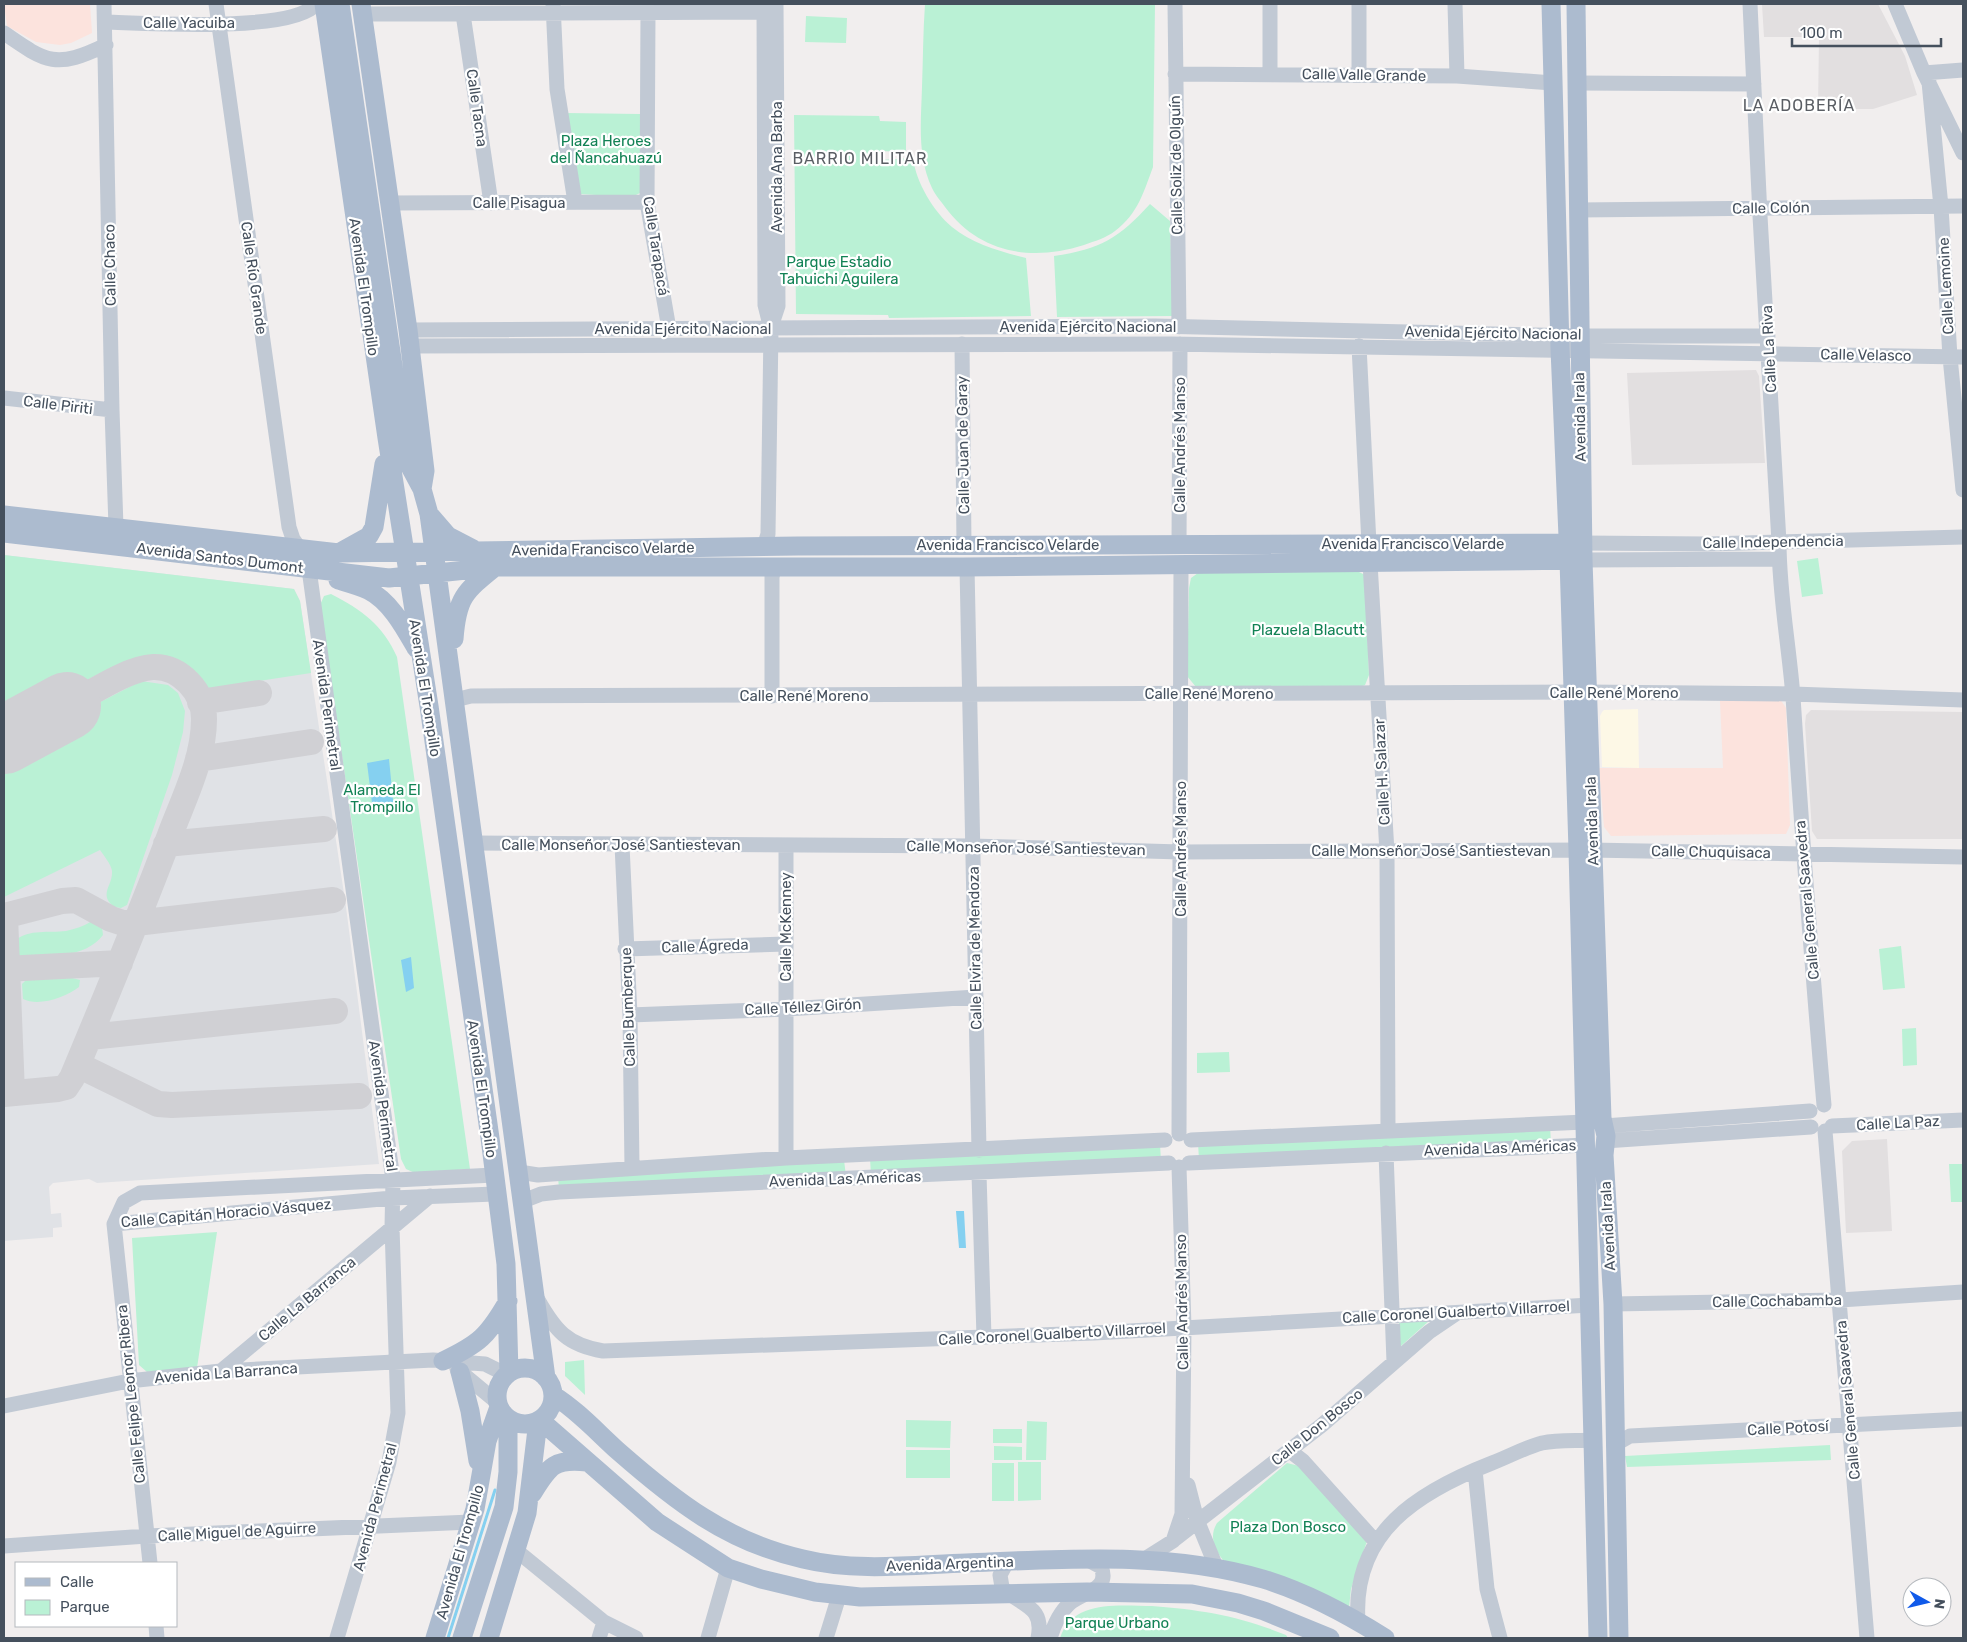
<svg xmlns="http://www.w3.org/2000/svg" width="1967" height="1642" viewBox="0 0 1967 1642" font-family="Rubik,sans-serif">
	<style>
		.commercial { fill: #fdf8e6 }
		.education { fill: #e2dfe0 }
		.medical { fill: #fce3dd }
		.airport { fill: #e0e2e6 }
		.green { fill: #baf1d5 }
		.water { fill: #85d0f0 }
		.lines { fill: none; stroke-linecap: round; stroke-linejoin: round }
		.stream { stroke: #85d0f0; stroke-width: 3 }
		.taxiway { stroke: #d0d0d4; stroke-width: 26 }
		.runway { stroke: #d0d0d4; stroke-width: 68 }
		.minor { stroke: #c1c9d4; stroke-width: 15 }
		.major { stroke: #acbbcf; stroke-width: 19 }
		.labels { text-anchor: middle; stroke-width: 4.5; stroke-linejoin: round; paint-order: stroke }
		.street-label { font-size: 15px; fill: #45505d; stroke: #fff }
		.park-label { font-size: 15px; fill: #128255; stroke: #fff }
		.neighbourhood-label { font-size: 16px; letter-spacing: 1px; fill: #5a5e64; stroke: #fff }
	</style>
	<rect width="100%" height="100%" fill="#f1eeee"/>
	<path class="commercial" d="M1638,709L1639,768L1602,767L1600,716L1602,712L1604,710Z"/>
	<path class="education" d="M1762,4H1878L1905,56L1917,95L1873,109H1818L1819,37H1764Z
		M1756,370L1759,376L1765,463L1632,465L1627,373Z
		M1811,710L1963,712V839H1817L1812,831L1805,724L1806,715Z
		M1887,1139L1892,1231L1846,1233L1842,1151L1852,1141Z"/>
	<path class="medical" d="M4,4H90L92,33L71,43L60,45L36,42L7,26Z
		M1780,699L1786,708L1790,825L1786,834L1611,836L1604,827L1599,768H1723L1720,701Z"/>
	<path class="airport" d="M4,555L294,589L300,601L346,907L379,1164L97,1183L89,1179L53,1183L49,1187L51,1214L61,1213L62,1227L53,1228V1237L4,1241Z"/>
	<path class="green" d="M925,4H1155L1153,167C1144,191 1138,214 1115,231C1106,238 1095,241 1084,245C1031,262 979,253 945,207C941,201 935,195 932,188C917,156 921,122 922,87C923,60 923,32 925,4Z
		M806,16L847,18L846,43L805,42Z
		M566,113L640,114V193L632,197L578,194Z
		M794,115L879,116L880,121L906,122V152L880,151V160L913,158C916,182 933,211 952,227C972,244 1002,252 1026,258L1031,316L889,318L888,315L796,314Z
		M1150,204L1170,221L1173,316L1057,317L1054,256C1101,249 1119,238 1150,204Z
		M4,555L294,589L300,601L311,673L220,687L210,693C174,626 114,667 65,691L57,677L4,706Z
		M1818,558L1823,594L1802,597L1797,561Z
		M1357,571L1365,575L1369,675L1365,685L1359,687H1196L1187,676L1189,588L1191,578L1198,573Z
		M331,594C362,610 383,625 397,657L470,1169L415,1173L406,1169L401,1159L320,605L324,596Z
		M141,681L168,685L178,693L185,711L183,732L172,775L127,905L121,908L114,907C98,894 113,886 112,871C111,864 104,856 100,850L4,897V772L85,730L77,714Z
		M92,921L102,927L103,935C85,959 47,956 21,958L14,947L16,940C29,929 49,933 66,931C75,929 84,926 92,921Z
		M1901,946L1905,988L1883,990L1879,949Z
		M61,975L80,980L79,987C66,997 39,1007 23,999L22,984C32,973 47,975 61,975Z
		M1916,1028L1917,1065L1903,1066L1902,1029Z
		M1229,1052L1230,1072L1197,1073V1053Z
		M1550,1126L1551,1143L1199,1160L1198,1143Z
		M1160,1144L1161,1162L871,1175L870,1158Z
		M844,1160L846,1176L559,1190L558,1176Z
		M1949,1164H1963V1202H1951Z
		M217,1232L197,1368L147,1372L139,1365L132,1238Z
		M1399,1320L1429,1321L1401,1346H1399Z
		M584,1360L585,1395L565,1376V1362Z
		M906,1420L951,1421L950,1448L906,1447Z
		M1027,1421L1047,1422L1046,1460H1026Z
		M993,1429H1022V1443H993Z
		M1830,1445L1831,1460L1627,1467L1625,1456Z
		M994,1446L1022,1447V1460H994Z
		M906,1450H950V1478H906Z
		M1018,1462H1041V1500L1018,1501Z
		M992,1463H1014V1501H992Z
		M1287,1463L1299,1466L1367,1541L1351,1589L1349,1608L1223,1560C1214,1549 1209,1536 1217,1523Z
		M1152,1606C1203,1610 1239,1616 1286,1635L1288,1638H1060C1073,1599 1119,1606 1152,1606Z"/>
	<path class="water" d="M389,759L394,810L373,811L367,763Z
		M411,957L414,988L406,992L401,960Z
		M956,1211H964L966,1248H959Z"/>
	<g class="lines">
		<path class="stream" d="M448,1638L495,1490"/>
		<path class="taxiway" d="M200,702L259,693
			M198,759L311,742
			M166,844L324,829
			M4,916L62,901L76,900L111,919L123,923H136L333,900
			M5,916L12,1093
			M4,969L120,963
			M90,1037L335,1011
			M78,1065L158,1104L172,1105L359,1096
			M4,1094L58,1089L66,1087L72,1078C106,997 139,917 170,835C184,798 204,759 204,719C204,692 180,666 153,667C128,668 90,694 67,706"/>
		<path class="runway" d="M4,740L67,706"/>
		<path class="minor" d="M104,4L112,410L116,527
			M216,4L289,527L293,539L300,549
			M553,4L557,89L575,202
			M764,4L765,305L771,329L768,534L764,547
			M1175,4L1179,327
			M1270,4V73
			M1455,4L1457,76
			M1750,4L1760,216L1779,542C1779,594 1789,645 1793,697C1802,833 1812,969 1824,1105
			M1895,4L1924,73L1963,153
			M648,13L647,202L669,329
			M362,14L764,12
			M463,14L491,203
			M106,22C145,23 293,33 316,4
			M4,33C47,63 56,69 106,45
			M1924,73L1963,70
			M1175,74L1457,76L1553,83
			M1359,75V4
			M1929,82L1941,207L1950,357L1963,490
			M1577,83L1754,84
			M390,203L647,202
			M1578,210L1963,206
			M771,327L778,306L776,4
			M408,330L1155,326L1579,336H1768
			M962,344L964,545
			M410,346L1171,344L1963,357
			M1359,346L1369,544
			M4,398L112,410
			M1582,543L1707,544L1963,537
			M1179,545L1180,344
			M1583,560L1779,559
			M1370,563L1387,852L1388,1131
			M967,567L979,1150
			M309,569L393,1180L392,1227L398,1413L389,1462L337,1638
			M772,696V577L774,568
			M455,700L471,696L1585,692L1793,694L1963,700
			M474,843L972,846L1181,852L1590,850L1963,857
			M622,845L630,1015L632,1168
			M625,949L786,944
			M630,1015L787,1009L976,997
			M1604,1126L1810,1111
			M1832,1126L1963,1120
			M1825,1131L1867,1638
			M1179,1134L1181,565
			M1191,1140L1585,1122
			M1605,1141L1811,1127
			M1386,1153L1394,1362
			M786,1158V846
			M1189,1163L1586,1145
			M519,1172L538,1175L786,1158L1165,1140
			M979,1174L984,1337
			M523,1201L541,1194L559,1192L1169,1163
			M114,1224L124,1202L140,1193L494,1175
			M114,1224L392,1198L495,1194
			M114,1224L150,1563
			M538,1300C555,1330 567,1345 603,1351L1094,1333L1590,1305
			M1613,1304L1840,1300L1963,1292
			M457,1369L498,1403
			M221,1371L430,1196
			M4,1406L129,1381L221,1371L433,1360L485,1364L507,1375
			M1614,1445L1630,1436L1963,1419
			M1290,1451L1303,1461L1375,1541
			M1475,1470L1487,1589L1500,1638
			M1188,1485L1197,1520L1217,1569
			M1175,1539L1322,1425L1429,1332L1457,1313
			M4,1546L147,1536L471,1522
			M517,1551L604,1622L636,1638
			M1143,1560L1173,1541L1182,1514L1184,1327L1179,1167
			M1011,1561L1006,1564L1000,1575L1002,1587C1019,1606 1045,1604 1038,1638
			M1358,1621C1352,1532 1418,1492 1492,1463C1508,1457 1526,1447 1542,1443C1558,1440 1576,1441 1592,1440
			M156,1626L157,1638
			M599,1638L604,1622
			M708,1638L728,1568
			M826,1638L839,1596
			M1050,1638C1054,1625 1059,1613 1069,1604C1082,1592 1111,1590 1101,1567L1088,1560"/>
		<path class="major" d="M324,4L387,438L429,706L490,1138L506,1264L509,1373
			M340,4L407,461L422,489L429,514L546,1378
			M361,4L408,330L425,471L422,489
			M1551,4L1560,349L1569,560L1578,850L1598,1638
			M1576,4L1583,560L1602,1118L1606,1136L1604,1155L1613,1304L1619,1638
			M429,514L448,536L473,549
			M4,515L339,553L798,546L1580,543
			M4,533L389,578L495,567H963L1582,560
			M342,551L369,536L374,527L384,464
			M338,580C348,583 359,586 368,590C390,601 404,627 416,648
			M454,639C457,598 464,592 495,567
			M443,1361C479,1344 488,1336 508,1301
			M497 1396a28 28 0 1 1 56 0a28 28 0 1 1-56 0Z
			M460,1372L470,1411L478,1461
			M553,1395C577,1410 597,1432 618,1451C675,1501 727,1542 803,1559C856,1572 912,1565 966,1563C1064,1559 1168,1551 1263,1579C1306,1592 1347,1614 1385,1638
			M540,1420L657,1522L728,1568L761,1579L815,1592L860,1597L1087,1592L1192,1594L1238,1603L1264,1611L1330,1638
			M532,1494C549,1467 553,1458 587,1462
			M435,1638L475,1509L487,1441L499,1407
			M462,1638L504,1507L508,1472V1419
			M489,1638L527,1513L538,1421"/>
	</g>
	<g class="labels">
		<g class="street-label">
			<text x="189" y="28">Calle Yacuiba</text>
			<text transform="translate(1364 75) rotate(1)" y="5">Calle Valle Grande</text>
			<text transform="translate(477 108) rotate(82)" y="5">Calle Tacna</text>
			<text transform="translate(1176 165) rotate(-91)" y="5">Calle Soliz de Olguín</text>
			<text transform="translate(777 167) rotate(-90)" y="5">Avenida Ana Barba</text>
			<text x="519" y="208">Calle Pisagua</text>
			<text transform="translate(1771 208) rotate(-1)" y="5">Calle Colón</text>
			<text transform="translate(656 246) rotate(81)" y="5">Calle Tarapacá</text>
			<text transform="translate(110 265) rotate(-91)" y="5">Calle Chaco</text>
			<text transform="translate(254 278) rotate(82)" y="5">Calle Río Grande</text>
			<text transform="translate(1946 286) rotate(-93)" y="5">Calle Lemoine</text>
			<text transform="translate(364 287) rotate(82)" y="5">Avenida El Trompillo</text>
			<text x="1088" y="332">Avenida Ejército Nacional</text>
			<text x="683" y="334">Avenida Ejército Nacional</text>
			<text transform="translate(1493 333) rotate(1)" y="5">Avenida Ejército Nacional</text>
			<text transform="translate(1769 349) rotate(-93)" y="5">Calle La Riva</text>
			<text transform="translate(1866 355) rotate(1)" y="5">Calle Velasco</text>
			<text transform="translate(58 405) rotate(7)" y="5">Calle Piriti</text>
			<text transform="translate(1580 417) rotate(-91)" y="5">Avenida Irala</text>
			<text transform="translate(963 445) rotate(-91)" y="5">Calle Juan de Garay</text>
			<text transform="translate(1180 445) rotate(-90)" y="5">Calle Andrés Manso</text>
			<text transform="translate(1773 542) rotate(-1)" y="5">Calle Independencia</text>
			<text x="1413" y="549">Avenida Francisco Velarde</text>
			<text x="1008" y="550">Avenida Francisco Velarde</text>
			<text transform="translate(603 549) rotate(-1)" y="5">Avenida Francisco Velarde</text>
			<text transform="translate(220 558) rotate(7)" y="5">Avenida Santos Dumont</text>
			<text transform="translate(425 688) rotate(81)" y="5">Avenida El Trompillo</text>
			<text x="1614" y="698">Calle René Moreno</text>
			<text x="1209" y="699">Calle René Moreno</text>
			<text x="804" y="701">Calle René Moreno</text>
			<text transform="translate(327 705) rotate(82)" y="5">Avenida Perimetral</text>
			<text transform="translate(1382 772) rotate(-93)" y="5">Calle H. Salazar</text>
			<text transform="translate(1592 821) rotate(-92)" y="5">Avenida Irala</text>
			<text x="621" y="850">Calle Monseñor José Santiestevan</text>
			<text transform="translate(1026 848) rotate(1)" y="5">Calle Monseñor José Santiestevan</text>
			<text transform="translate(1181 849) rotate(-90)" y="5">Calle Andrés Manso</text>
			<text x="1431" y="856">Calle Monseñor José Santiestevan</text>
			<text transform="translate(1711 852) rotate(1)" y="5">Calle Chuquisaca</text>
			<text transform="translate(1807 900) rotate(-95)" y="5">Calle General Saavedra</text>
			<text transform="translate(786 927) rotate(-90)" y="5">Calle McKenney</text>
			<text transform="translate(705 946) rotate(-2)" y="5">Calle Ágreda</text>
			<text transform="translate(975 948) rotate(-91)" y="5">Calle Elvira de Mendoza</text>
			<text transform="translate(628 1007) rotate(-92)" y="5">Calle Bumberque</text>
			<text transform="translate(803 1007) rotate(-3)" y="5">Calle Téllez Girón</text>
			<text transform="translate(482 1089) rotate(82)" y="5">Avenida El Trompillo</text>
			<text transform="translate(383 1106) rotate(82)" y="5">Avenida Perimetral</text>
			<text transform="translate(1898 1123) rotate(-3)" y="5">Calle La Paz</text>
			<text transform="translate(1500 1148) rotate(-2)" y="5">Avenida Las Américas</text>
			<text transform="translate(845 1179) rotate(-2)" y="5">Avenida Las Américas</text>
			<text transform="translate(226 1213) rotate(-5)" y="5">Calle Capitán Horacio Vásquez</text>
			<text transform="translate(1608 1226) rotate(-93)" y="5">Avenida Irala</text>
			<text transform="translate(307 1299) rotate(-40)" y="5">Calle La Barranca</text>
			<text transform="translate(1777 1301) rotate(-1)" y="5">Calle Cochabamba</text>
			<text transform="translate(1182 1302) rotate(-91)" y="5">Calle Andrés Manso</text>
			<text transform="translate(1456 1312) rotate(-3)" y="5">Calle Coronel Gualberto Villarroel</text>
			<text transform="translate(1052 1334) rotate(-3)" y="5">Calle Coronel Gualberto Villarroel</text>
			<text transform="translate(226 1373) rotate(-4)" y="5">Avenida La Barranca</text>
			<text transform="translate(131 1394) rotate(-96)" y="5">Calle Felipe Leonor Ribera</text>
			<text transform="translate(1848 1400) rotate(-95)" y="5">Calle General Saavedra</text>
			<text transform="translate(1317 1427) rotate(-39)" y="5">Calle Don Bosco</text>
			<text transform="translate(1788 1428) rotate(-3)" y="5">Calle Potosí</text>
			<text transform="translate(375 1507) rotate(-75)" y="5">Avenida Perimetral</text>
			<text transform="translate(237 1532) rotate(-3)" y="5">Calle Miguel de Aguirre</text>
			<text transform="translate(460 1552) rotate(-74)" y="5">Avenida El Trompillo</text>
			<text transform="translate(950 1564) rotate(-2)" y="5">Avenida Argentina</text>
		</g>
		<g class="park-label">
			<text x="606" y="146">Plaza Heroes<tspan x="606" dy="17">del Ñancahuazú</tspan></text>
			<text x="839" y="267">Parque Estadio<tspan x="839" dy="17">Tahuichi Aguilera</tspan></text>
			<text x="1308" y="635">Plazuela Blacutt</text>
			<text x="382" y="795">Alameda El<tspan x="382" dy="17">Trompillo</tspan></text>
			<text x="1288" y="1532">Plaza Don Bosco</text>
			<text x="1117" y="1628">Parque Urbano</text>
		</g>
		<g class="neighbourhood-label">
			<text x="1799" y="111">LA ADOBERÍA</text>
			<text x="860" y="164">BARRIO MILITAR</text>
		</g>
	</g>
	<rect width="1967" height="1642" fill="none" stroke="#45505d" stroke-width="10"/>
	<rect x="15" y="1562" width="162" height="65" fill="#ffffff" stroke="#b5b9be"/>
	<rect x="25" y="1578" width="25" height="8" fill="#acbbcf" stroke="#b5b9be"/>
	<text x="60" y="1587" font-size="15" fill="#45505d">Calle</text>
	<rect x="25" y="1600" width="25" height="15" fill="#baf1d5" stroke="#b5b9be"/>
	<text x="60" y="1612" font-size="15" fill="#45505d">Parque</text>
	<g transform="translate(1927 1602) rotate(98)"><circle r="24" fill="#ffffff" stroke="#b5b9be"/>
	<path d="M0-4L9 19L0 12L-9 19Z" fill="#105ae9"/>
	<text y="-8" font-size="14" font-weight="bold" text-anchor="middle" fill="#45505d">N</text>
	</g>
	<path d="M1792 38v8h149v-8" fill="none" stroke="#45505d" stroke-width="2.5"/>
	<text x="1800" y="38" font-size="15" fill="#45505d" stroke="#ffffff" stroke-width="4" paint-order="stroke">100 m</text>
</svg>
